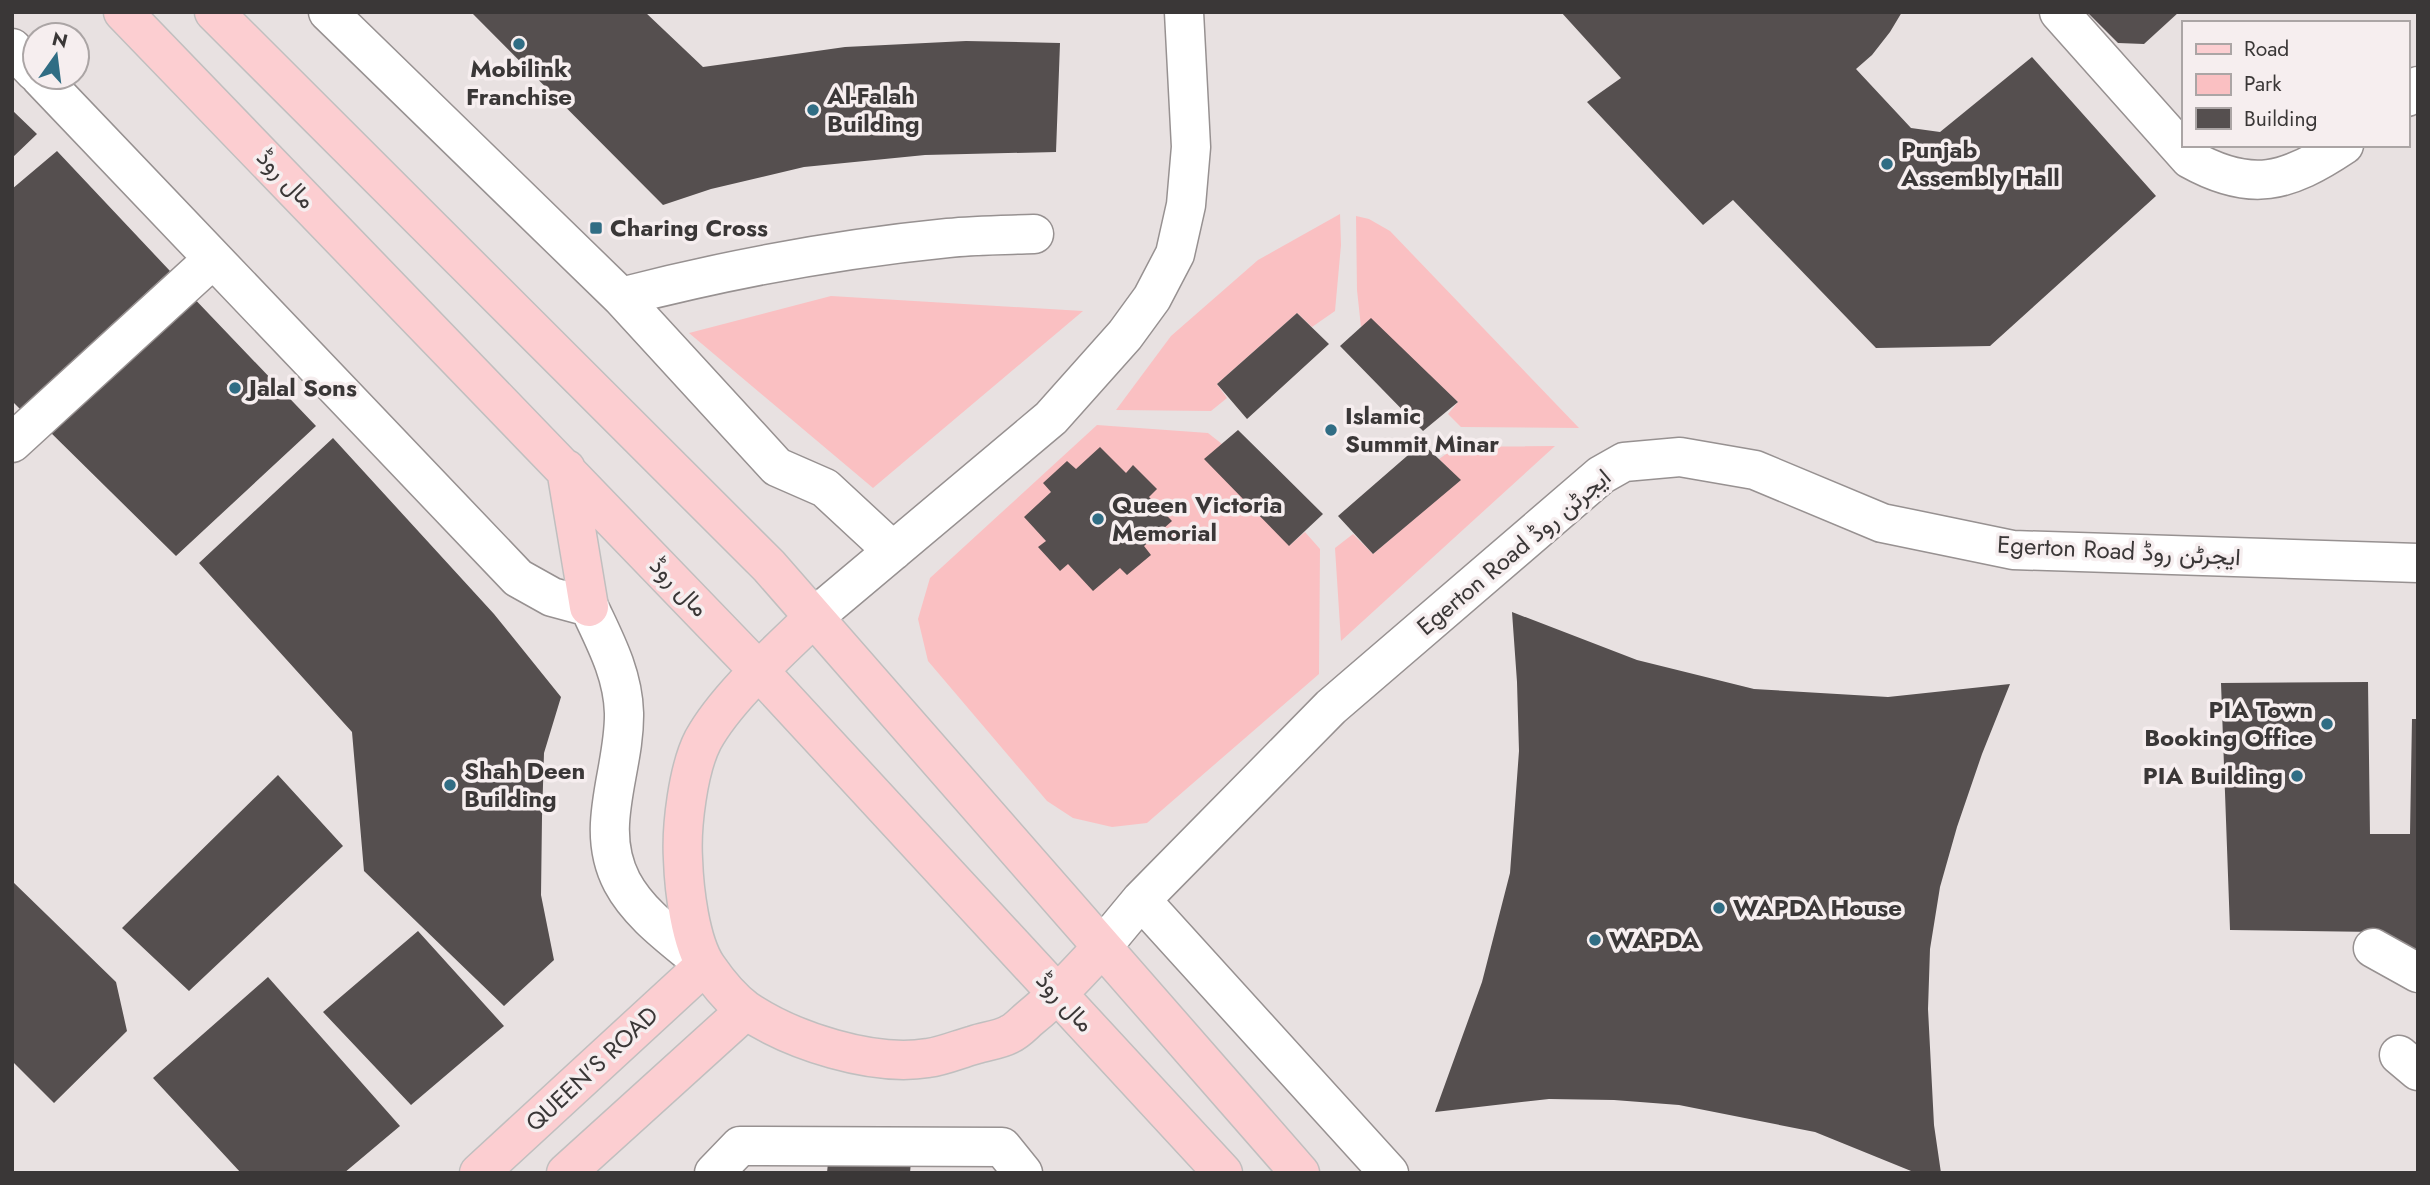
<svg xmlns="http://www.w3.org/2000/svg" width="2430" height="1185" viewBox="0 0 2430 1185" font-family="Jost,Vazirmatn,sans-serif">
	<style>
		.green { fill: #fac0c2 }
		.building { fill: #554f4f }
		.lines { fill: none; stroke-linecap: round; stroke-linejoin: round }
		.minor-casing { stroke: #979191; stroke-width: 41 }
		.major-casing { stroke: #c0bfbf; stroke-width: 41 }
		.minor { stroke: #fff; stroke-width: 38 }
		.major { stroke: #fcced1; stroke-width: 38 }
		.poi-dot { fill: #306d84; stroke: #f6eeef; stroke-width: 2.5 }
		.labels { text-anchor: middle; stroke-width: 7; stroke-linejoin: round; paint-order: stroke }
		.poi-label { font-size: 24px; font-weight: bold; fill: #3a3737; stroke: #f6eeef; text-anchor: start }
		.street-label { font-size: 24px; fill: #3a3737; stroke: #f6eeef }
	</style>
	<rect width="100%" height="100%" fill="#e8e1e1"/>
	<path class="green" d="M1340,214L1341,245L1335,311L1312,327L1297,313L1217,384L1227,398L1211,411L1116,410L1171,336L1258,260Z
		M1356,216L1369,219L1390,231L1579,428L1461,427L1448,414L1458,402L1371,319L1361,327L1357,290Z
		M831,296L1083,311L873,488L689,333Z
		M1097,425L1208,433L1222,444L1290,545L1305,532L1320,549L1319,674L1147,823L1112,827L1073,818L1047,801L928,661L918,619L930,578Z
		M1555,446L1341,641L1335,548L1353,534L1373,554L1460,480L1439,459L1456,447Z"/>
	<path class="building" d="M471,12H645L703,67L845,47L966,41L1060,43L1056,152L925,155L804,167L711,189L663,205Z
		M1561,12H1902L1890,32L1872,55L1856,69L1911,128L1940,132L2032,57L2156,196L1990,346L1876,348L1733,200L1703,225L1587,102L1621,78Z
		M2087,12H2179L2144,44L2118,43Z
		M12,110L37,134L12,158Z
		M57,151L170,271L20,409L12,401V189Z
		M188,292L316,426L176,556L44,426Z
		M1297,313L1329,344L1247,419L1217,384Z
		M1371,318L1458,402L1423,431L1340,346Z
		M1238,430L1323,514L1289,546L1204,459Z
		M333,438L494,614L561,697L544,753L542,817L541,895L554,960L504,1006L364,871L352,732L199,563Z
		M1422,443L1461,480L1373,554L1338,516Z
		M1100,447L1126,473L1133,465L1157,489L1149,497L1172,521L1144,546L1151,555L1127,575L1120,568L1093,591L1068,564L1060,571L1038,547L1046,541L1024,517L1051,492L1043,483L1067,461L1076,469Z
		M1512,612L1637,660L1754,689L1888,697L2010,684L1982,754L1957,827L1940,887L1930,949L1928,1009L1934,1125L1941,1173H1916L1815,1132L1679,1105L1614,1100L1549,1099L1435,1112L1482,982L1510,873L1519,751L1517,682Z
		M2368,682L2370,834H2410L2412,719H2418V956L2377,932L2230,930L2221,683Z
		M278,775L343,846L189,991L122,928Z
		M12,881L116,982L127,1031L54,1103L12,1061Z
		M418,931L504,1026L411,1105L323,1012Z
		M268,977L400,1126L344,1173H241L153,1078Z
		M830,1141L912,1149L910,1173H827Z"/>
	<g class="lines">
		<g class="minor-casing">
			<path id="minor" d="M328,12L621,297L777,467L825,488L893,551
				M2059,12L2190,159C2251,193 2287,183 2344,145
				M12,48L35,72
				M40,77L518,578L552,597L589,607C605,641 623,674 624,713C625,771 593,827 622,882C640,916 676,940 705,965
				M2407,97L2418,86
				M621,297C729,269 837,249 948,238C976,235 1006,235 1034,234
				M12,443L213,259
				M813,618L1051,418L1125,335L1152,298L1175,254L1186,205L1191,147L1184,12
				M1141,900L1389,1173
				M1102,947L1141,900L1331,707L1601,475L1624,462L1680,457L1755,470L1882,523L2013,550L2418,563
				M2373,948L2418,973
				M2399,1055L2418,1071
				M714,1173L740,1146L1002,1147L1023,1173"/>
		</g>
		<g class="major-casing">
			<path id="major" d="M123,12L759,671L1223,1173
				M214,12L769,566L1300,1173
				M566,469L589,607
				M813,618C779,651 726,698 703,740C688,769 681,827 683,859C684,889 690,942 707,967C718,983 731,999 746,1010C792,1041 873,1067 928,1058C944,1056 959,1049 974,1045C985,1041 1000,1040 1010,1034C1017,1031 1024,1023 1030,1018C1057,996 1079,972 1102,947
				M479,1173L705,965
				M566,1173L746,1010"/>
		</g>
		<use href="#minor" class="minor"/>
		<use href="#major" class="major"/>
	</g>
	<g class="poi-dot">
		<circle cx="519" cy="44" r="7"/>
		<circle cx="813" cy="110" r="7"/>
		<circle cx="1887" cy="164" r="7"/>
		<rect x="589" y="221" width="14" height="14" rx="3.5"/>
		<circle cx="235" cy="388" r="7"/>
		<circle cx="1331" cy="430" r="7"/>
		<circle cx="1098" cy="519" r="7"/>
		<circle cx="2327" cy="724" r="7"/>
		<circle cx="2297" cy="776" r="7"/>
		<circle cx="450" cy="785" r="7"/>
		<circle cx="1719" cy="908" r="7"/>
		<circle cx="1595" cy="940" r="7"/>
	</g>
	<g class="labels">
		<g class="poi-label">
			<text x="519" y="77" text-anchor="middle">Mobilink<tspan x="519" dy="28">Franchise</tspan></text>
			<text x="827" y="104">Al-Falah<tspan x="827" dy="28">Building</tspan></text>
			<text x="1901" y="158">Punjab<tspan x="1901" dy="28">Assembly Hall</tspan></text>
			<text x="610" y="236">Charing Cross</text>
			<text x="249" y="396">Jalal Sons</text>
			<text x="1345" y="424">Islamic<tspan x="1345" dy="28">Summit Minar</tspan></text>
			<text x="1112" y="513">Queen Victoria<tspan x="1112" dy="28">Memorial</tspan></text>
			<text x="2313" y="718" text-anchor="end">PIA Town<tspan x="2313" dy="28">Booking Office</tspan></text>
			<text x="464" y="779">Shah Deen<tspan x="464" dy="28">Building</tspan></text>
			<text x="2283" y="784" text-anchor="end">PIA Building</text>
			<text x="1733" y="916">WAPDA House</text>
			<text x="1609" y="948">WAPDA</text>
		</g>
		<g class="street-label">
			<text transform="translate(286 179) rotate(46)" y="8">مال روڈ</text>
			<text transform="translate(2119 551) rotate(3)" y="8">Egerton Road ایجرٹن روڈ</text>
			<text transform="translate(1514 552) rotate(-40)" y="8">Egerton Road ایجرٹن روڈ</text>
			<text transform="translate(679 587) rotate(46)" y="8">مال روڈ</text>
			<text transform="translate(1065 1002) rotate(47)" y="8">مال روڈ</text>
			<text transform="translate(592 1069) rotate(-43)" y="8">QUEEN'S ROAD</text>
		</g>
	</g>
	<rect width="2430" height="1185" fill="none" stroke="#3a3737" stroke-width="28"/>
	<rect x="2182" y="21" width="228" height="126" fill="#f6eeef" stroke="#aba5a5" stroke-width="2"/>
	<rect x="2196" y="44" width="35" height="10" fill="#fcced1" stroke="#aba5a5" stroke-width="2"/>
	<text x="2244" y="56" font-size="21" fill="#3a3737">Road</text>
	<rect x="2196" y="74" width="35" height="21" fill="#fac0c2" stroke="#aba5a5" stroke-width="2"/>
	<text x="2244" y="91" font-size="21" fill="#3a3737">Park</text>
	<rect x="2196" y="108" width="35" height="21" fill="#554f4f" stroke="#aba5a5" stroke-width="2"/>
	<text x="2244" y="126" font-size="21" fill="#3a3737">Building</text>
	<g transform="translate(56 56) rotate(14)"><circle r="33" fill="#f6eeef" stroke="#aba5a5" stroke-width="2"/>
	<path d="M0-5L12 26L0 18L-12 26Z" fill="#306d84"/>
	<text y="-10" font-size="19" font-weight="bold" text-anchor="middle" fill="#3a3737">N</text>
	</g>
</svg>
